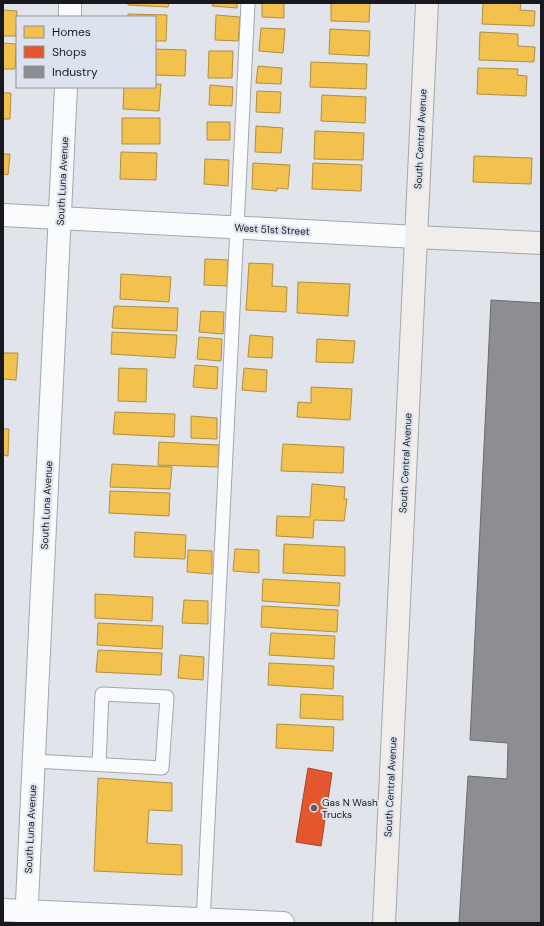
<svg xmlns="http://www.w3.org/2000/svg" width="544" height="926" viewBox="0 0 544 926" font-family="'DM Sans',sans-serif">
	<style>
		.homes { fill: #f2c14e; stroke: #b08f3f }
		.shops { fill: #e4572e; stroke: #a64429 }
		.industry { fill: #8d8d92; stroke: #6a6a6f }
		.lines { fill: none; stroke-linecap: round; stroke-linejoin: round }
		.lane-casing { stroke: #a4a7ab; stroke-width: 15 }
		.street-casing { stroke: #a4a7ab; stroke-width: 24 }
		.secondary-casing { stroke: #a4a7ab; stroke-width: 24 }
		.lane { stroke: #fafbfc; stroke-width: 13 }
		.street { stroke: #fafbfc; stroke-width: 22 }
		.secondary { stroke: #f0edea; stroke-width: 22 }
		.poi-dot { fill: #5e6064; stroke: #dde3ee; stroke-width: 1.5 }
		.labels { text-anchor: middle; stroke-width: 4; stroke-linejoin: round; paint-order: stroke }
		.street-label { font-size: 10px; fill: #17191c; stroke: #dde3ee }
		.poi-label { font-size: 10px; fill: #17191c; stroke: #dde3ee; text-anchor: start }
	</style>
	<rect width="100%" height="100%" fill="#e1e4ea"/>
	<path class="homes" d="M128,3H169L168,7L128,5Z
		M213,3H237V8L212,6Z
		M262,3H284V18L262,17Z
		M331,3H370L369,22L331,21Z
		M483,3H521L520,10L535,11L534,26L482,24Z
		M3,10L17,11L16,36H3Z
		M128,14L167,15L166,41H155V17H128Z
		M216,15L240,17L238,41L215,40Z
		M261,28L285,29L283,53L259,51Z
		M330,29L370,31L369,56L329,54Z
		M480,32L518,34V46L535,47L534,62L479,60Z
		M3,43L16,44L15,69H3Z
		M155,49L186,50L185,76L155,75Z
		M209,51H233L232,78H208Z
		M311,62L367,64L366,89L310,87Z
		M258,66L282,68L281,84L256,83Z
		M478,68L518,69L517,75L527,76L526,96L477,94Z
		M155,84H161L159,111L123,109L124,87H155Z
		M210,85L233,87L232,106L209,105Z
		M257,91L281,92L280,113L256,112Z
		M3,93H11L10,119H3Z
		M322,95L366,97L365,123L321,121Z
		M122,118H160V144H122Z
		M207,122H230V140H207Z
		M256,126L283,128L281,153L255,152Z
		M315,131L364,133L363,160L314,159Z
		M121,152L157,153L156,180L120,179Z
		M3,154H10L8,175L3,174Z
		M474,156L532,158L531,184L473,182Z
		M205,159L229,160L228,186L204,184Z
		M253,163L290,165L288,189L277,188V191L252,189Z
		M313,163L362,165L361,191L312,189Z
		M205,259L228,260L227,286L204,285Z
		M249,263L273,264L272,286L287,287L286,312L246,310Z
		M121,274L171,277L169,302L120,299Z
		M298,282L350,284L348,316L297,313Z
		M114,306L178,308L177,331L112,328Z
		M201,311L224,312L223,334L199,332Z
		M112,332L177,335L175,358L111,354Z
		M250,335L273,337L272,358L248,357Z
		M199,337L222,339L221,361L197,359Z
		M317,339L355,341L353,363L316,362Z
		M3,353H18L16,380L3,379Z
		M195,365L218,367L217,389L193,387Z
		M119,368L147,369L146,402L118,401Z
		M244,368L267,370L266,392L242,390Z
		M311,387L352,389L350,420L297,417L298,402L311,403Z
		M115,412L175,414L174,437L113,434Z
		M191,416L217,418V439L191,438Z
		M3,429H9L8,456L3,455Z
		M159,442L219,445L218,467L158,465Z
		M283,444L344,447L343,473L281,471Z
		M112,464L172,467L170,489L110,487Z
		M312,484L345,487L344,499H347L344,521L314,520L313,538L276,536L277,516L310,517Z
		M110,491L170,493L169,516L109,513Z
		M135,532L186,535L185,559L134,557Z
		M284,544L345,547V576L283,573Z
		M235,549L259,550V573L233,571Z
		M188,550L212,551V574L187,572Z
		M263,579L340,583L339,606L262,601Z
		M95,594L153,597L152,621L95,618Z
		M184,600L208,601V624L182,623Z
		M262,606L338,610L337,632L261,627Z
		M98,623L163,626L162,649L97,645Z
		M271,633L335,636L334,659L269,655Z
		M98,650L162,653L161,675L96,672Z
		M180,655L204,657L203,680L178,678Z
		M269,663L334,666L333,689L268,685Z
		M301,694L343,696V720L300,718Z
		M277,724L334,727L333,751L276,748Z
		M98,778L172,783V811L149,810L147,843L182,845V875L94,871Z"/>
	<path class="shops" d="M308,768L332,773L321,846L296,842Z"/>
	<path class="industry" d="M491,300L541,303V923H459L468,776L507,779L508,743L470,740Z"/>
	<g class="lines">
		<g class="lane-casing">
			<path id="lane" d="M34,761L162,768L167,697L102,694L99,764
				M203,923L248,3"/>
		</g>
		<g class="street-casing">
			<path id="street" d="M70,17V3
				M3,215L416,237
				M3,910L283,923
				M26,923L66,87"/>
		</g>
		<g class="secondary-casing">
			<path id="secondary" d="M416,237L541,243
				M384,923L427,3"/>
		</g>
		<use href="#lane" class="lane"/>
		<use href="#street" class="street"/>
		<use href="#secondary" class="secondary"/>
	</g>
	<circle class="poi-dot" cx="314" cy="808" r="4"/>
	<g class="labels">
		<g class="street-label">
			<text transform="translate(420 139) rotate(-87)" y="4">South Central Avenue</text>
			<text transform="translate(62 181) rotate(-87)" y="4">South Luna Avenue</text>
			<text transform="translate(272 229) rotate(3)" y="4">West 51st Street</text>
			<text transform="translate(405 463) rotate(-87)" y="4">South Central Avenue</text>
			<text transform="translate(46 505) rotate(-87)" y="4">South Luna Avenue</text>
			<text transform="translate(390 787) rotate(-87)" y="4">South Central Avenue</text>
			<text transform="translate(30 829) rotate(-87)" y="4">South Luna Avenue</text>
		</g>
		<g class="poi-label">
			<text x="322" y="806">Gas N Wash<tspan x="322" dy="12">Trucks</tspan></text>
		</g>
	</g>
	<rect width="544" height="926" fill="none" stroke="#17191c" stroke-width="8"/>
	<rect x="16" y="16" width="140" height="72" fill="#dde3ee" stroke="#8e929a"/>
	<rect x="24" y="26" width="20" height="12" fill="#f2c14e" stroke="#8e929a"/>
	<text x="52" y="36" font-size="12" fill="#17191c">Homes</text>
	<rect x="24" y="46" width="20" height="12" fill="#e4572e" stroke="#8e929a"/>
	<text x="52" y="56" font-size="12" fill="#17191c">Shops</text>
	<rect x="24" y="66" width="20" height="12" fill="#8d8d92" stroke="#8e929a"/>
	<text x="52" y="76" font-size="12" fill="#17191c">Industry</text>
</svg>
